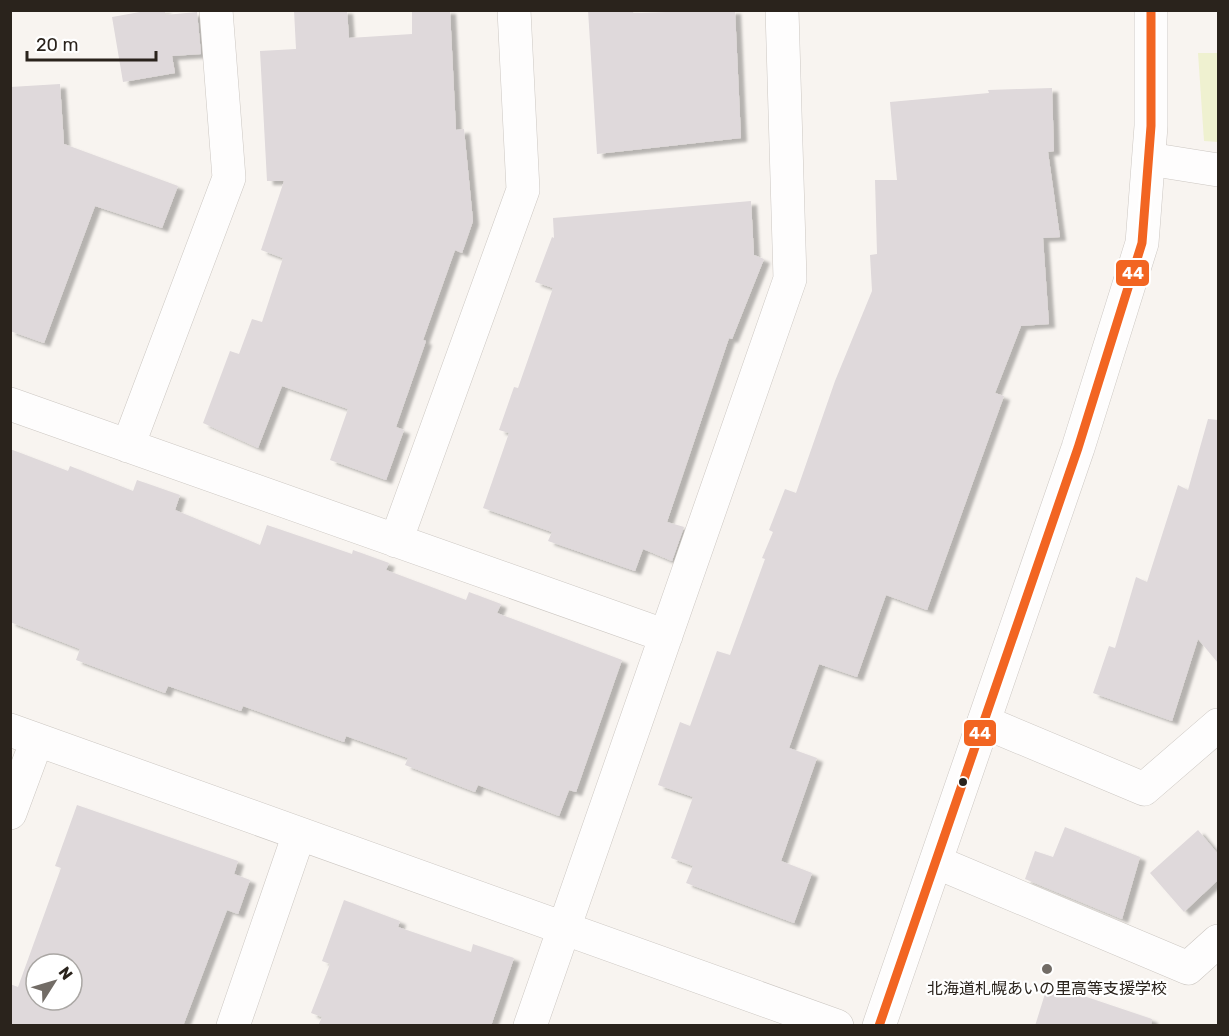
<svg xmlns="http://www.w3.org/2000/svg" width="1229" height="1036" viewBox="0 0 1229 1036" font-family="Rubik,'Noto Sans JP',sans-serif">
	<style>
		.green { fill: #eff1d0 }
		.building { fill: #dfd9db; fill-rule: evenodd; filter: url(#shadow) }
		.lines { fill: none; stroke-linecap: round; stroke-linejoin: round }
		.street-casing { stroke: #ccc7c2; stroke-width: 34 }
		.secondary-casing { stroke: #ccc7c2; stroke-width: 34 }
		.street { stroke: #fefdfd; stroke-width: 33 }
		.secondary { stroke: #fefdfd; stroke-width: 33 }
		.bus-1-casing { stroke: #fff; stroke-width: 14 }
		.bus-1 { stroke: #f26522; stroke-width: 9 }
		.bus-dot { fill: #2a231c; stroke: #fff; stroke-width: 2 }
		.poi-dot { fill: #726c66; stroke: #fff; stroke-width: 2 }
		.labels { text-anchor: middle; stroke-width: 4.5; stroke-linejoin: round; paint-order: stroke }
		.poi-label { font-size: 16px; fill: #2a231c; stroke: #fff }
		.line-badge { stroke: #fff; stroke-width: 2 }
		.badge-label { font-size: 16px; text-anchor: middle; font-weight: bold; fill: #fff }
	</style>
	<defs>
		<filter id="shadow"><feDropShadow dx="6" dy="4" stdDeviation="1.5" flood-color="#0004"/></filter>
	</defs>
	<rect width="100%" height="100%" fill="#f8f4f0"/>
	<path class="green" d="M1198,53H1218V142L1204,141Z"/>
	<path class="building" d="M151,10H165V15L197,12L201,54L172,56L175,73L123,82L112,17Z
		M294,10H347L349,38L412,34V10H450L456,130L464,129L473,221L462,253L455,250L423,340L426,341L396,427L404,430L386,480L330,460L348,409L282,386L258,448L203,423L230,351L239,354L252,319L262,322L283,258L261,250L284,181H267L260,51L296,49Z
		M588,10H633V13L735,10L741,138L597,154Z
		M60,84L64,144L178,186L162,228L95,206L44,343L10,331V87Z
		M1052,88L1054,151L1048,152L1060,237L1043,238L1049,324L1021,326L995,393L1004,396L927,610L886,595L857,677L819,664L789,748L817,758L781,861L812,873L794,923L686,883L693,866L671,858L693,797L658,785L680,722L690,726L717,651L730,655L765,559L762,558L773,532L769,530L785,489L796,493L835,381L872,291L870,255L877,254L875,180H897L890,102L989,93L988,90Z
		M751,201L754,255L764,259L732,339L729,338L667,522L684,527L672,561L643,549L635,571L548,541L552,532L483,508L509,433L499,430L514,387L518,388L553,288L535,282L552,237L554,238L553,218Z
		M1208,419L1218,420V663L1198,639L1172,721L1093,693L1109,646L1115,648L1136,577L1147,582L1178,485L1188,490Z
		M10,449L68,471L70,466L133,491L137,480L180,495L175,510L260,545L267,525L352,554L353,550L389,563L386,570L466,600L469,592L501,604L497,613L622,660L576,792L569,790L559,816L478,785L475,792L405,765L408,758L346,736L344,742L243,706L241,711L168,686L165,693L76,660L80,649L10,622Z
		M77,805L238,861L234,874L250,880L238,914L227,910L183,1026H10V984L18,987L61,868L55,866ZM36,964H72V1000H36Z
		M1065,827L1140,857L1122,919L1025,879L1035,851L1053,857Z
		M1198,830L1218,854V880L1184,912L1150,873Z
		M344,900L400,921L398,927L471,952L473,944L514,958L491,1026H318L322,1017L311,1013L330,964L322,961Z
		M1048,984L1152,1019L1151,1026H1035Z"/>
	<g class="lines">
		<g class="street-casing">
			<path id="street" d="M1149,159L1218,170
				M10,404L666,636
				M128,446L229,178L216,10
				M396,541L523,190L514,10
				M984,722L1144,789L1218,725
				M10,730L837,1026
				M10,813L37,740
				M936,862L1188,968L1218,941
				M233,1026L299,834
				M530,1026L790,279L782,10"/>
		</g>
		<g class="secondary-casing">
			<path id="secondary" d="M879,1026L1078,448L1142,243L1151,126V10"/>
		</g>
		<use href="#street" class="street"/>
		<use href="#secondary" class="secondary"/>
		<g class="bus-1-casing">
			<path id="bus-1" d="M879,1026L1078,448L1142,243L1151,126V10"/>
		</g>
		<use href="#bus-1" class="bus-1"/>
	</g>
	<circle class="bus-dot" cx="963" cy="782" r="5"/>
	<circle class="poi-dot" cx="1047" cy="969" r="6"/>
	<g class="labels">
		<g class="poi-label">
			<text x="1047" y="994">北海道札幌あいの里高等支援学校</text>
		</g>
	</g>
	<g class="line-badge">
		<rect x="1115" y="259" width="35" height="28" rx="6" fill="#f26522"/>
		<rect x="963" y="719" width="34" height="28" rx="6" fill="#f26522"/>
	</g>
	<g class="badge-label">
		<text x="1133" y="279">44</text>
		<text x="980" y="739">44</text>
	</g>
	<rect width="1229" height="1036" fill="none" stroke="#2a231c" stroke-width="24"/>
	<g transform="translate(54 982) rotate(53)"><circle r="28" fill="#ffffff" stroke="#aaa7a4" stroke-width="1.5"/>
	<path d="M0-4.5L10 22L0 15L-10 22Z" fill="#726c66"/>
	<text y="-9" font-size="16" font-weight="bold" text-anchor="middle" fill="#2a231c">N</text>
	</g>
	<path d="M27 51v9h129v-9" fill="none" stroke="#2a231c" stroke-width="3"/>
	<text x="36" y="51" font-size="18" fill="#2a231c" stroke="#ffffff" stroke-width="4.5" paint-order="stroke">20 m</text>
</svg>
